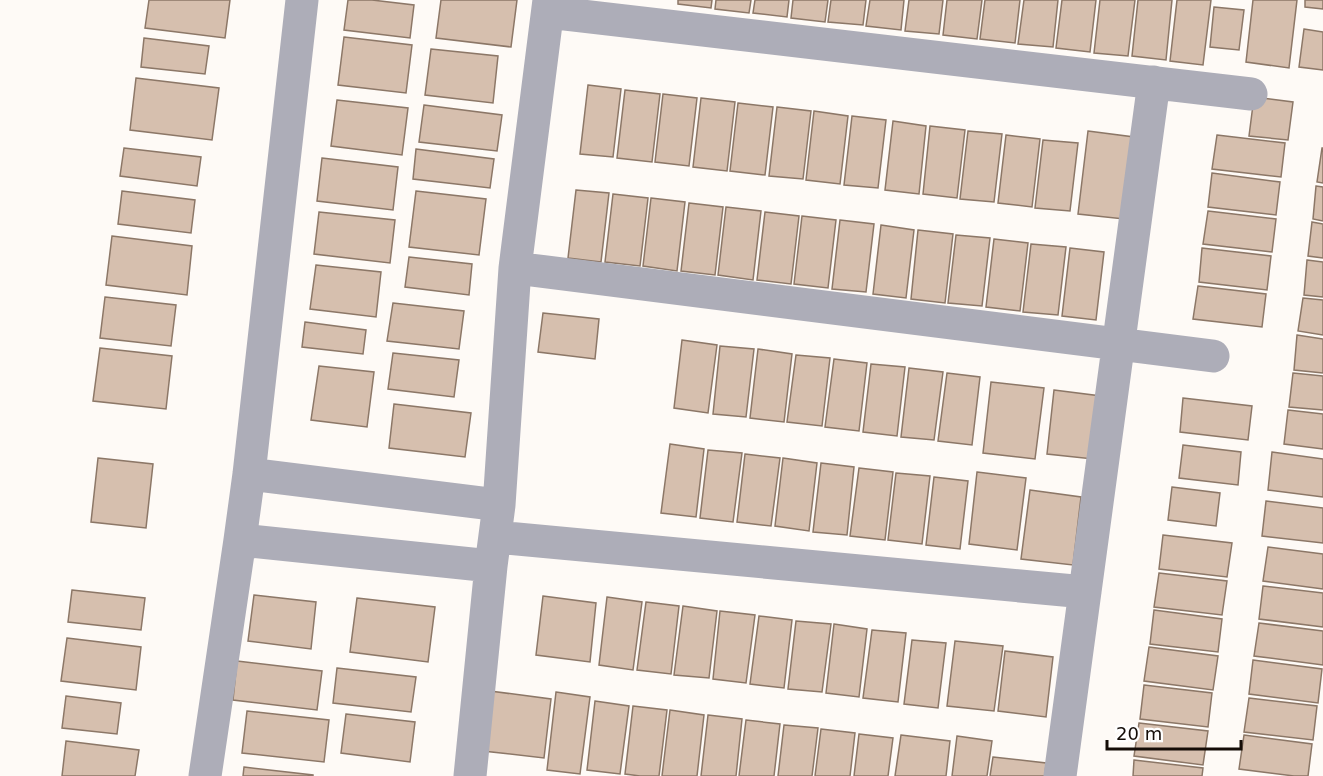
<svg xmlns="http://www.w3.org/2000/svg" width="1323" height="776" viewBox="0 0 1323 776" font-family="'DejaVu Sans',sans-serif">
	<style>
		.building { fill: #d6bfae; stroke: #8c7767; stroke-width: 1.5 }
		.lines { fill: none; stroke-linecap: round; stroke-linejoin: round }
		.street { stroke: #adadb8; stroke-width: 33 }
	</style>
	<rect width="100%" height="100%" fill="#fefaf6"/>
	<path class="building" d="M149,0H230L225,38L145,28Z
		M348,0H372L414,5L410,38L344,30Z
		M441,0H517L511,47L436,38Z
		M678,0H712L711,8L678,4Z
		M716,0H751L749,13L715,9Z
		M755,0H789L787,17L753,13Z
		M793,0H828L825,22L791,18Z
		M831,0H866L863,25L828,22Z
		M870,0H904L901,30L866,26Z
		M909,0H943L939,34L905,31Z
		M947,0H982L977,39L943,35Z
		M985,0H1020L1015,43L980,39Z
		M1024,0H1058L1053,47L1018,44Z
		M1062,0H1096L1090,52L1056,48Z
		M1100,0H1135L1128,56L1094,53Z
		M1138,0H1172L1166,60L1132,56Z
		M1177,0H1211L1203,65L1170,61Z
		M1253,0H1297L1289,68L1246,62Z
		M1305,0H1323V9L1305,7Z
		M1214,7L1244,10L1239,50L1210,47Z
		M1304,29L1323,32V70L1299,67Z
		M344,37L412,45L406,93L338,85Z
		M144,38L209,46L205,74L141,67Z
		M431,49L498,56L493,103L425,95Z
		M136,78L219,88L212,140L130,130Z
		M588,85L621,89L613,157L580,154Z
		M625,90L660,94L652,162L617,158Z
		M663,94L697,98L689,166L655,162Z
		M1254,97L1293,102L1288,140L1249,136Z
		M701,98L735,102L727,171L693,167Z
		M337,100L408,108L402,155L331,146Z
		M738,103L773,107L765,175L730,171Z
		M424,105L502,115L497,151L419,142Z
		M777,107L811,111L803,179L769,176Z
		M814,111L848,116L840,184L806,180Z
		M852,116L886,120L878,188L844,185Z
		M893,121L926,126L919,194L885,190Z
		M930,126L965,130L957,198L923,194Z
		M968,131L1002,134L994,202L960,199Z
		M1088,131L1134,137L1124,219L1078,214Z
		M1006,135L1040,139L1032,207L998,203Z
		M1217,135L1285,143L1281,177L1212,169Z
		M1043,140L1078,143L1070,211L1035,208Z
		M124,148L201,157L197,186L120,176Z
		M1322,148H1323V183L1317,182Z
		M416,149L494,159L490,188L413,179Z
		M322,158L398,167L393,210L317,201Z
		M1212,173L1280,182L1276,215L1208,207Z
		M1316,186L1323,187V221L1313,219Z
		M576,190L609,193L601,262L568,258Z
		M122,191L195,200L191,233L118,224Z
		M416,191L486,199L479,255L409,247Z
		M613,194L648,198L640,266L605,262Z
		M651,198L685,202L677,271L643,266Z
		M689,203L723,207L715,275L681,271Z
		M726,207L761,211L753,280L718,275Z
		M1208,211L1276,219L1272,252L1203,244Z
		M319,212L395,220L390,263L314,254Z
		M765,212L799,216L791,284L757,280Z
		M802,216L836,220L828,288L794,284Z
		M840,220L874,224L866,292L832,289Z
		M1312,222L1323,224V258L1308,256Z
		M881,225L914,230L906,298L873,294Z
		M918,230L953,234L945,303L911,299Z
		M956,235L990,238L982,306L948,303Z
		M112,236L192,246L187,295L106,285Z
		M994,239L1028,243L1020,311L986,307Z
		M1031,244L1066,247L1058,315L1023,312Z
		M1070,248L1104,252L1096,320L1062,316Z
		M1202,248L1271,256L1267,290L1199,282Z
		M409,257L472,264L469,295L405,287Z
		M1307,260L1323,262V297L1304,295Z
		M316,265L381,272L376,317L310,309Z
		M1198,286L1266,294L1262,327L1193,319Z
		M105,297L176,305L171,346L100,338Z
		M1303,298L1323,300V335L1298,331Z
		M393,303L464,311L459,349L387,341Z
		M543,313L599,319L595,359L538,352Z
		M305,322L366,330L363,354L302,347Z
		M1297,335L1323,339V373L1294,370Z
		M682,340L717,345L708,413L674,408Z
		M720,346L754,349L746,417L713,414Z
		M100,348L172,356L166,409L93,401Z
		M758,349L792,354L784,422L750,418Z
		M393,353L459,360L454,397L388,389Z
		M796,355L830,358L822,426L787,422Z
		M834,359L867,363L859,431L825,427Z
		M871,364L905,367L897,436L863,432Z
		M319,366L374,372L367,427L311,420Z
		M909,368L943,372L934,440L901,437Z
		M947,373L980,377L972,445L938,441Z
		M1293,373L1323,376V410L1289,407Z
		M991,382L1044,388L1035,459L983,453Z
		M1054,390L1101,396L1093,459L1047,454Z
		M1183,398L1252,406L1248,440L1180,432Z
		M394,404L471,413L465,457L389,448Z
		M1288,410L1323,414V449L1284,444Z
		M670,444L704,449L696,517L661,513Z
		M1183,445L1241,452L1238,485L1179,478Z
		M708,450L742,453L733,522L700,518Z
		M1272,452L1323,459V497L1268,490Z
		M745,454L780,458L771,526L737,522Z
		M98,458L153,464L146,528L91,522Z
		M783,458L817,463L809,531L775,526Z
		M821,463L854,467L847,535L813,532Z
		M859,468L893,472L885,540L850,536Z
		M977,472L1026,478L1017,550L969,544Z
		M896,473L930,476L922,544L888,540Z
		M934,477L968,481L960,549L926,545Z
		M1172,487L1220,493L1216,526L1168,520Z
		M1030,490L1081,497L1073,565L1021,559Z
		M1266,501L1323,508V543L1262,536Z
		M1163,535L1232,543L1227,577L1159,569Z
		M1268,547L1323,554V589L1263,581Z
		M1159,573L1227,581L1222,615L1154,607Z
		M1263,586L1323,593V627L1259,619Z
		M72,590L145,598L141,630L68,622Z
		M254,595L316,602L311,649L248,641Z
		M543,596L596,603L590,662L536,655Z
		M607,597L642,602L633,670L599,665Z
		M357,598L435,607L428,662L350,652Z
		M646,602L679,606L671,674L637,670Z
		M683,606L717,611L709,678L674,675Z
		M1154,610L1222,619L1218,652L1150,644Z
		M720,611L755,615L746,683L713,679Z
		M759,616L792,620L784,688L750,684Z
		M796,621L831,624L822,692L788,689Z
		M1259,623L1323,631V665L1254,656Z
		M834,624L867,629L859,697L826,693Z
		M872,630L906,633L898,702L863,698Z
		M67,638L141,647L136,690L61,681Z
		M912,640L946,643L938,708L904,704Z
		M955,641L1003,646L994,711L947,706Z
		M1149,647L1218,656L1213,690L1144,681Z
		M1005,651L1053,657L1046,717L998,711Z
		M1253,660L1322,669L1318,703L1249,694Z
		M237,661L322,671L317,710L233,700Z
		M337,668L416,677L411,712L333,703Z
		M1144,685L1212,693L1208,727L1140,719Z
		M490,691L551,699L544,758L483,751Z
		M556,692L590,697L580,774L547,770Z
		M66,696L121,703L117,734L62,728Z
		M1249,698L1317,706L1313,740L1244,732Z
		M595,701L629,706L620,774L587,770Z
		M633,706L667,710L659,776H640L625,774Z
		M670,710L704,715L697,776H662Z
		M247,711L329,720L324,762L242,753Z
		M346,714L415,722L410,762L341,753Z
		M708,715L742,719L736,776H701Z
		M746,720L780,724L774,776H739Z
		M1139,723L1208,731L1203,765L1134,756Z
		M784,725L818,728L812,776H778Z
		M821,729L855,733L850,776H815Z
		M859,734L893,738L888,776H854Z
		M901,735L950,741L946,776H895Z
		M1244,735L1312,744L1308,776H1294L1239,769Z
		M957,736L992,741L987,776H952Z
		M66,741L139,750L135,776H62Z
		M993,757L1046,763L1045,776H990Z
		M1134,760L1203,768L1202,776H1133Z
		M244,767L313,775V776H243Z"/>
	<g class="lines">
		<path class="street" d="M548,12L1251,94
			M515,268L1213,356
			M249,474L499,505
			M496,537L1085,592
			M240,540L491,566
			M205,776L240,540L249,474L302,0
			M470,776L491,566L499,505L515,268L549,0
			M1060,776L1154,82"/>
	</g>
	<path d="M1107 740v9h134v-9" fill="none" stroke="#140c07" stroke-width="3"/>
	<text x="1116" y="740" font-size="18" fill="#140c07" stroke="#ffffff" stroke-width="4.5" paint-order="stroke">20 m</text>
</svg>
